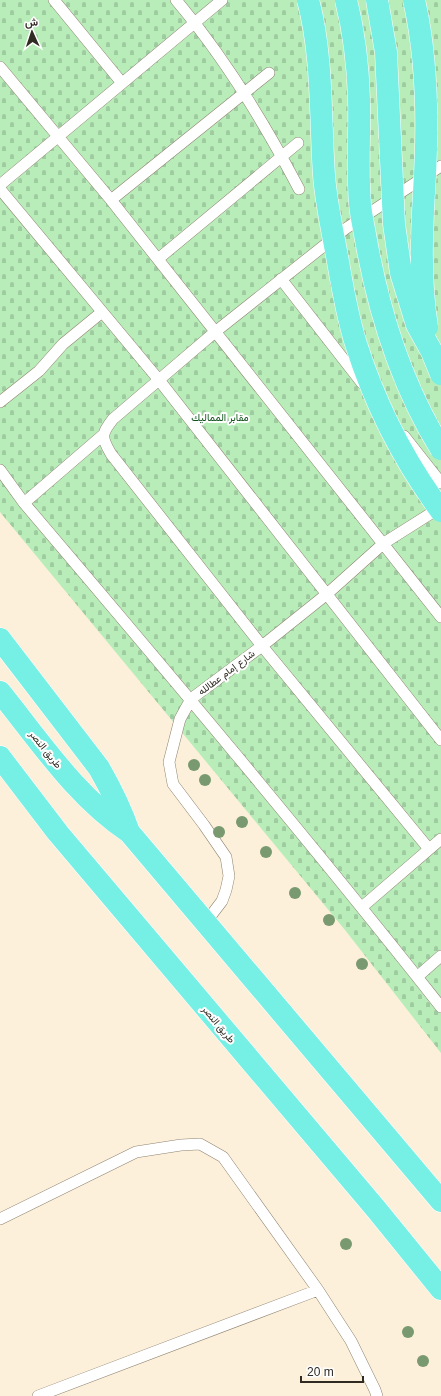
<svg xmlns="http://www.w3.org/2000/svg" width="441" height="1396" viewBox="0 0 441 1396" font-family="Arial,Vazirmatn,sans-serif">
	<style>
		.cemetery { fill: url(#cemetery-stones) }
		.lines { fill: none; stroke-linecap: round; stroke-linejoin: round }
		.lane-casing { stroke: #8f8471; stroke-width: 12 }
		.highway-casing { stroke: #fff; stroke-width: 23 }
		.lane { stroke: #fff; stroke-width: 11 }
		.highway { stroke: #76efe5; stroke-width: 22 }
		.highway-bridge-casing { stroke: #fff; stroke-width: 23; stroke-linecap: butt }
		.highway-bridge { stroke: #76efe5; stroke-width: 22 }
		.tree { fill: #799970 }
		.labels { text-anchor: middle; stroke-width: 4; stroke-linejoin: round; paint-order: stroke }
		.park-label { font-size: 10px; fill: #0e5119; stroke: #fff }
		.street-label { font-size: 10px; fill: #2f2a22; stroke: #fff }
	</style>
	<defs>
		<pattern id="cemetery-stones" width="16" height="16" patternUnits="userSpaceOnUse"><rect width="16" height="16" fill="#b8edb9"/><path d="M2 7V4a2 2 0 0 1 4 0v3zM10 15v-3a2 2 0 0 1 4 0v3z" fill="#9ecb9f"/></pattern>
	</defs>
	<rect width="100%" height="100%" fill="#fcf0db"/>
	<path class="cemetery" d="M0,0H441V1053L345,930L0,512Z"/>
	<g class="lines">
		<g class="lane-casing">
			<path id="lane" d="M54,0L122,83
				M176,0C225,58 264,122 299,189
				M0,67L111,200L441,617
				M0,185L222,0
				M0,189L159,380L441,740
				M111,200L269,73
				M158,259L298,143
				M281,279L362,383
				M0,402L39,371L63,344L102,312
				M404,436L441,483
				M0,470L24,503C165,669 306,836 441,1007
				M24,503L103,435
				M429,849L262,646L111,454C101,437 101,434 113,419L215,332L345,229L441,166
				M362,907L441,839
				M206,922L222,901L226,890L229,876L226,857L204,825L173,784L169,762L180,719L191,699L262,646L327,594L384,543L441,507
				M417,977L441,956
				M0,1219L136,1152L181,1145L200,1144L223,1157L318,1290L351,1341L375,1390L377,1396
				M38,1396L318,1290"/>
		</g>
		<g class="highway-casing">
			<path id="highway" d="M0,639L99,768C111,789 121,809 129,832
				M0,692C39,740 76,797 129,832L441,1201
				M0,757L58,833L376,1209L441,1289"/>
		</g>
		<use href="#lane" class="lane"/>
		<use href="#highway" class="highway"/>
		<g class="highway-bridge-casing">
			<path id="highway-bridge" d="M308,0C323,56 320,118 324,175C326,202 332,229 337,256C342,285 347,316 356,344C375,404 404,461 441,511
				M346,0C354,32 358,65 359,99C360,134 357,169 360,204C361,216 364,228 366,240C379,313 402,386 441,449
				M377,0L386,52L394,224L401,273L417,325L432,352L441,374
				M414,0C427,57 428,117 425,175C422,225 419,277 427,327"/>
		</g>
		<use href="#highway-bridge" class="highway-bridge"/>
	</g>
	<g class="tree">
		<circle cx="194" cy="765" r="6"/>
		<circle cx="205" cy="780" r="6"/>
		<circle cx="242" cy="822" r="6"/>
		<circle cx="219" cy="832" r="6"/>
		<circle cx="266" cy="852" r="6"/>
		<circle cx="295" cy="893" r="6"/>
		<circle cx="329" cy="920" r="6"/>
		<circle cx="362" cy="964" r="6"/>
		<circle cx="346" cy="1244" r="6"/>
		<circle cx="408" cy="1332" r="6"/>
		<circle cx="423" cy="1361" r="6"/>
	</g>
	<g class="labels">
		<g class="park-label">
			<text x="220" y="421">مقابر المماليك</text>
		</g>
		<g class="street-label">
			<text transform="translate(226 672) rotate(-37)" y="4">شارع إمام عطالله</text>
			<text transform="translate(46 749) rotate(51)" y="4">طريق النصر</text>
			<text transform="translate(219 1024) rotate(50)" y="4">طريق النصر</text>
		</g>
	</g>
	<g transform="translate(32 32) rotate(357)" stroke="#ffffff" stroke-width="3" paint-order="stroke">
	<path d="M0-3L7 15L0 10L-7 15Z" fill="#2f2a22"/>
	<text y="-6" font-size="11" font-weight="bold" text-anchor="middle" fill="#2f2a22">ش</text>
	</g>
	<path d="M301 1376v6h62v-6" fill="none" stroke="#2f2a22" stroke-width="2"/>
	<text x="307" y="1376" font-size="12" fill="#2f2a22" stroke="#ffffff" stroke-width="3" paint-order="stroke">20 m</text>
</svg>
